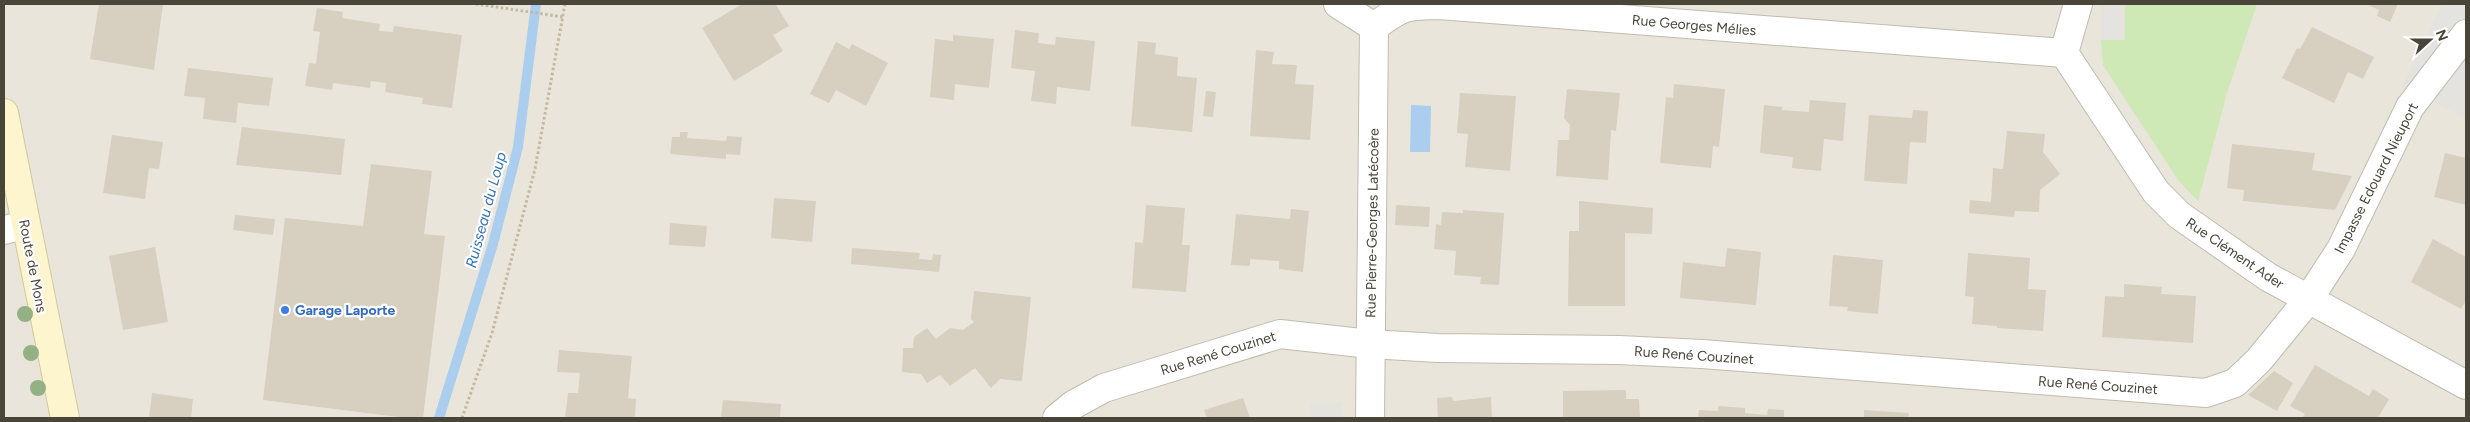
<svg xmlns="http://www.w3.org/2000/svg" width="2470" height="422" viewBox="0 0 2470 422" font-family="Figtree,sans-serif">
	<style>
		.residential { fill: #e9e5da }
		.green { fill: #cee8b6 }
		.parking { fill: #e4e3e0 }
		.water { fill: #abceef }
		.lines { fill: none; stroke-linecap: round; stroke-linejoin: round }
		.stream { stroke: #abceef; stroke-width: 10 }
		.building { fill: #d7d0c1 }
		.street-casing { stroke: #c1bcae; stroke-width: 30 }
		.secondary-casing { stroke: #d3c99d; stroke-width: 30 }
		.path { stroke: #c2b9a0; stroke-width: 3; stroke-dasharray: 2.5 2.5; stroke-linecap: butt }
		.street { stroke: #fff; stroke-width: 28 }
		.secondary { stroke: #fdf5ce; stroke-width: 28 }
		.tree { fill: #94b183 }
		.shop-dot { fill: #3f7fe0; stroke: #fff; stroke-width: 2 }
		.labels { text-anchor: middle; stroke-width: 4.5; stroke-linejoin: round; paint-order: stroke }
		.street-label { font-size: 14px; fill: #4a4539; stroke: #fff }
		.shop-label { font-size: 14px; font-weight: bold; fill: #366cbe; stroke: #fff; text-anchor: start }
		.water-label { font-size: 15px; font-style: italic; fill: #3474b4; stroke: #fff }
	</style>
	<rect width="100%" height="100%" fill="#f5f3ec"/>
	<path class="residential" d="M4,4H2466V418H4Z"/>
	<path class="green" d="M2125,4H2257L2227,93L2198,201L2178,180L2103,65L2101,40H2124Z"/>
	<path class="parking" d="M2101,4H2125V40H2101Z
		M2442,4H2466V118L2402,87Z
		M1342,403L1343,418H1311L1310,405Z"/>
	<path class="water" d="M1411,105L1431,106L1430,152H1410Z"/>
	<g class="lines">
		<path class="stream" d="M439,418L493,244L518,147L536,4"/>
	</g>
	<path class="building" d="M99,4H163L154,70L90,59Z
		M742,4H778L776,5L789,26L773,35L783,51L734,81L702,28Z
		M2366,4H2398L2390,22L2377,16L2379,10Z
		M317,8L343,12L342,18L380,24L379,31L393,32L394,26L462,35L452,108L422,104L423,98L385,92L386,83L371,81L370,88L333,83L332,90L305,86L309,63L316,64L320,32L313,31Z
		M2312,27L2374,57L2363,79L2348,72L2334,103L2282,78L2297,48L2300,49Z
		M1015,30L1039,33L1038,43L1055,45L1056,37L1095,41L1090,91L1057,87L1056,104L1031,101L1035,71L1011,68Z
		M953,35L994,39L989,88L955,84L954,100L930,97L935,39L953,41Z
		M1138,41L1156,43L1155,54L1178,57L1177,76L1197,78L1192,132L1131,126Z
		M836,42L849,49L852,44L888,63L866,106L836,90L829,103L810,94Z
		M1256,50L1274,52L1272,64L1297,65L1295,84L1314,85L1310,140L1250,136Z
		M188,68L273,78L269,106L238,103L236,123L203,119L205,98L184,96Z
		M1674,84L1725,89L1719,147L1713,146L1711,168L1660,163L1666,97L1673,98Z
		M1567,89L1620,93L1616,131L1611,130L1608,180L1556,176L1558,140H1569L1570,125L1564,118Z
		M1206,91L1216,92L1213,117L1203,116Z
		M1460,93L1516,96L1510,171L1465,167L1468,134L1457,133Z
		M1810,100L1846,103L1843,141L1824,139L1821,171L1792,168L1793,157L1760,153L1764,105L1782,107V110L1809,112Z
		M1913,110L1928,111L1926,143L1910,142L1907,184L1864,181L1869,115L1912,118Z
		M242,127L345,139L341,175L236,165Z
		M2007,131L2045,134L2043,152L2060,174L2040,190L2039,212L2015,211L2014,217L1969,213L1970,200L1991,202L1993,168L2003,169Z
		M680,132H688L687,138L726,141L727,136L742,137L740,155L726,154V159L670,154L672,137H680Z
		M112,135L163,142L159,169L149,168L145,199L103,193Z
		M2232,144L2315,153L2312,170L2352,176L2335,210L2243,201L2244,190L2227,188Z
		M2445,153L2466,158V205L2434,197Z
		M371,164L432,171L424,234L445,236L423,418H406L263,400L285,218L363,226Z
		M774,198L816,201L812,242L771,238Z
		M1579,201L1653,208L1652,234L1625,233V306H1568L1569,231H1579Z
		M1146,205L1185,208L1182,245H1190L1186,292L1132,288L1135,242L1143,243Z
		M1396,205L1430,207L1429,227L1395,225Z
		M1291,209L1309,211L1303,272L1279,269V261L1250,259V266L1231,265L1236,214L1290,219Z
		M1463,210L1504,213L1499,285L1480,284L1481,277L1454,275L1456,251L1434,249L1436,224L1441,225L1442,212L1463,213Z
		M235,215L275,219L273,235L233,230Z
		M670,223L707,226L705,247L669,245Z
		M2433,239L2466,257V301L2461,309L2411,282Z
		M155,247L168,322L123,330L109,256Z
		M852,248L920,253L919,259L932,260L933,254L941,255L939,272L851,264Z
		M1727,248L1761,252L1756,305L1680,298L1683,262L1725,267Z
		M1968,253L2030,258L2028,289L2046,290L2043,331L1997,328V326L1972,324L1974,297L1965,296Z
		M1833,255L1883,260L1878,314L1847,311L1848,307L1829,306Z
		M2124,284L2162,287L2161,294L2196,296L2193,343L2102,337L2105,296L2124,297Z
		M974,291L1031,297L1022,381L1000,379L991,388L975,368L950,386L940,375L927,383L921,374L902,372L903,348H913L914,337L927,328L936,339L950,328L963,330L974,322L971,319Z
		M559,350L632,356L628,398L636,399L635,418H565L568,393H578L580,373L557,372Z
		M2315,365L2369,396L2373,389L2389,399L2378,418H2302L2305,414L2290,406Z
		M2274,371L2293,383L2277,411L2248,395Z
		M1626,390V399H1639L1640,418H1563V391Z
		M152,393L193,399L191,418H149Z
		M1452,397L1453,401L1491,397L1492,418H1438L1437,398Z
		M1243,398L1250,418H1207L1204,410Z
		M723,400L781,404L780,418H721Z
		M1718,406L1745,408V413L1767,415L1768,409L1784,410V418H1698L1699,410L1718,411Z
		M1864,410L1909,413L1908,418H1860L1864,417Z"/>
	<g class="lines">
		<g class="street-casing">
			<path id="street" d="M1338,4L1374,27C1401,7 1405,5 1439,5L2064,53
				M2064,53L2156,192L2179,215L2268,277L2466,385
				M2064,53L2078,4
				M4,230L25,225
				M1057,418L1073,405L1104,388L1280,334L1370,344L1438,348L1619,350L1702,354L2206,393L2235,383L2259,360L2308,300L2341,249L2410,107L2466,34
				M1370,418L1374,27"/>
		</g>
		<g class="secondary-casing">
			<path id="secondary" d="M4,113L65,418"/>
		</g>
		<path class="path" d="M476,4L563,17
			M462,418L492,333L535,169L565,4"/>
		<use href="#street" class="street"/>
		<use href="#secondary" class="secondary"/>
	</g>
	<g class="tree">
		<circle cx="25" cy="314" r="8"/>
		<circle cx="31" cy="353" r="8"/>
		<circle cx="38" cy="388" r="8"/>
	</g>
	<circle class="shop-dot" cx="285" cy="310" r="5"/>
	<g class="labels">
		<g class="street-label">
			<text transform="translate(1694 25) rotate(5)" y="5">Rue Georges Mélies</text>
			<text transform="translate(2376 178) rotate(-63)" y="5">Impasse Edouard Nieuport</text>
			<text transform="translate(1372 223) rotate(-89)" y="5">Rue Pierre-Georges Latécoère</text>
			<text transform="translate(2235 253) rotate(34)" y="5">Rue Clément Ader</text>
			<text transform="translate(33 266) rotate(79)" y="5">Route de Mons</text>
			<text transform="translate(1218 353) rotate(-17)" y="5">Rue René Couzinet</text>
			<text transform="translate(1694 355) rotate(4)" y="5">Rue René Couzinet</text>
			<text transform="translate(2098 385) rotate(4)" y="5">Rue René Couzinet</text>
		</g>
		<g class="shop-label">
			<text x="295" y="315">Garage Laporte</text>
		</g>
		<g class="water-label">
			<text transform="translate(486 210) rotate(-75)" y="5">Ruisseau du Loup</text>
		</g>
	</g>
	<rect width="2470" height="422" fill="none" stroke="#4a4539" stroke-width="10"/>
	<g transform="translate(2430 40) rotate(69)" stroke="#ffffff" stroke-width="4" paint-order="stroke">
	<path d="M0-4L9 19L0 12L-9 19Z" fill="#4a4539"/>
	<text y="-8" font-size="14" font-weight="bold" text-anchor="middle" fill="#4a4539">N</text>
	</g>
</svg>
